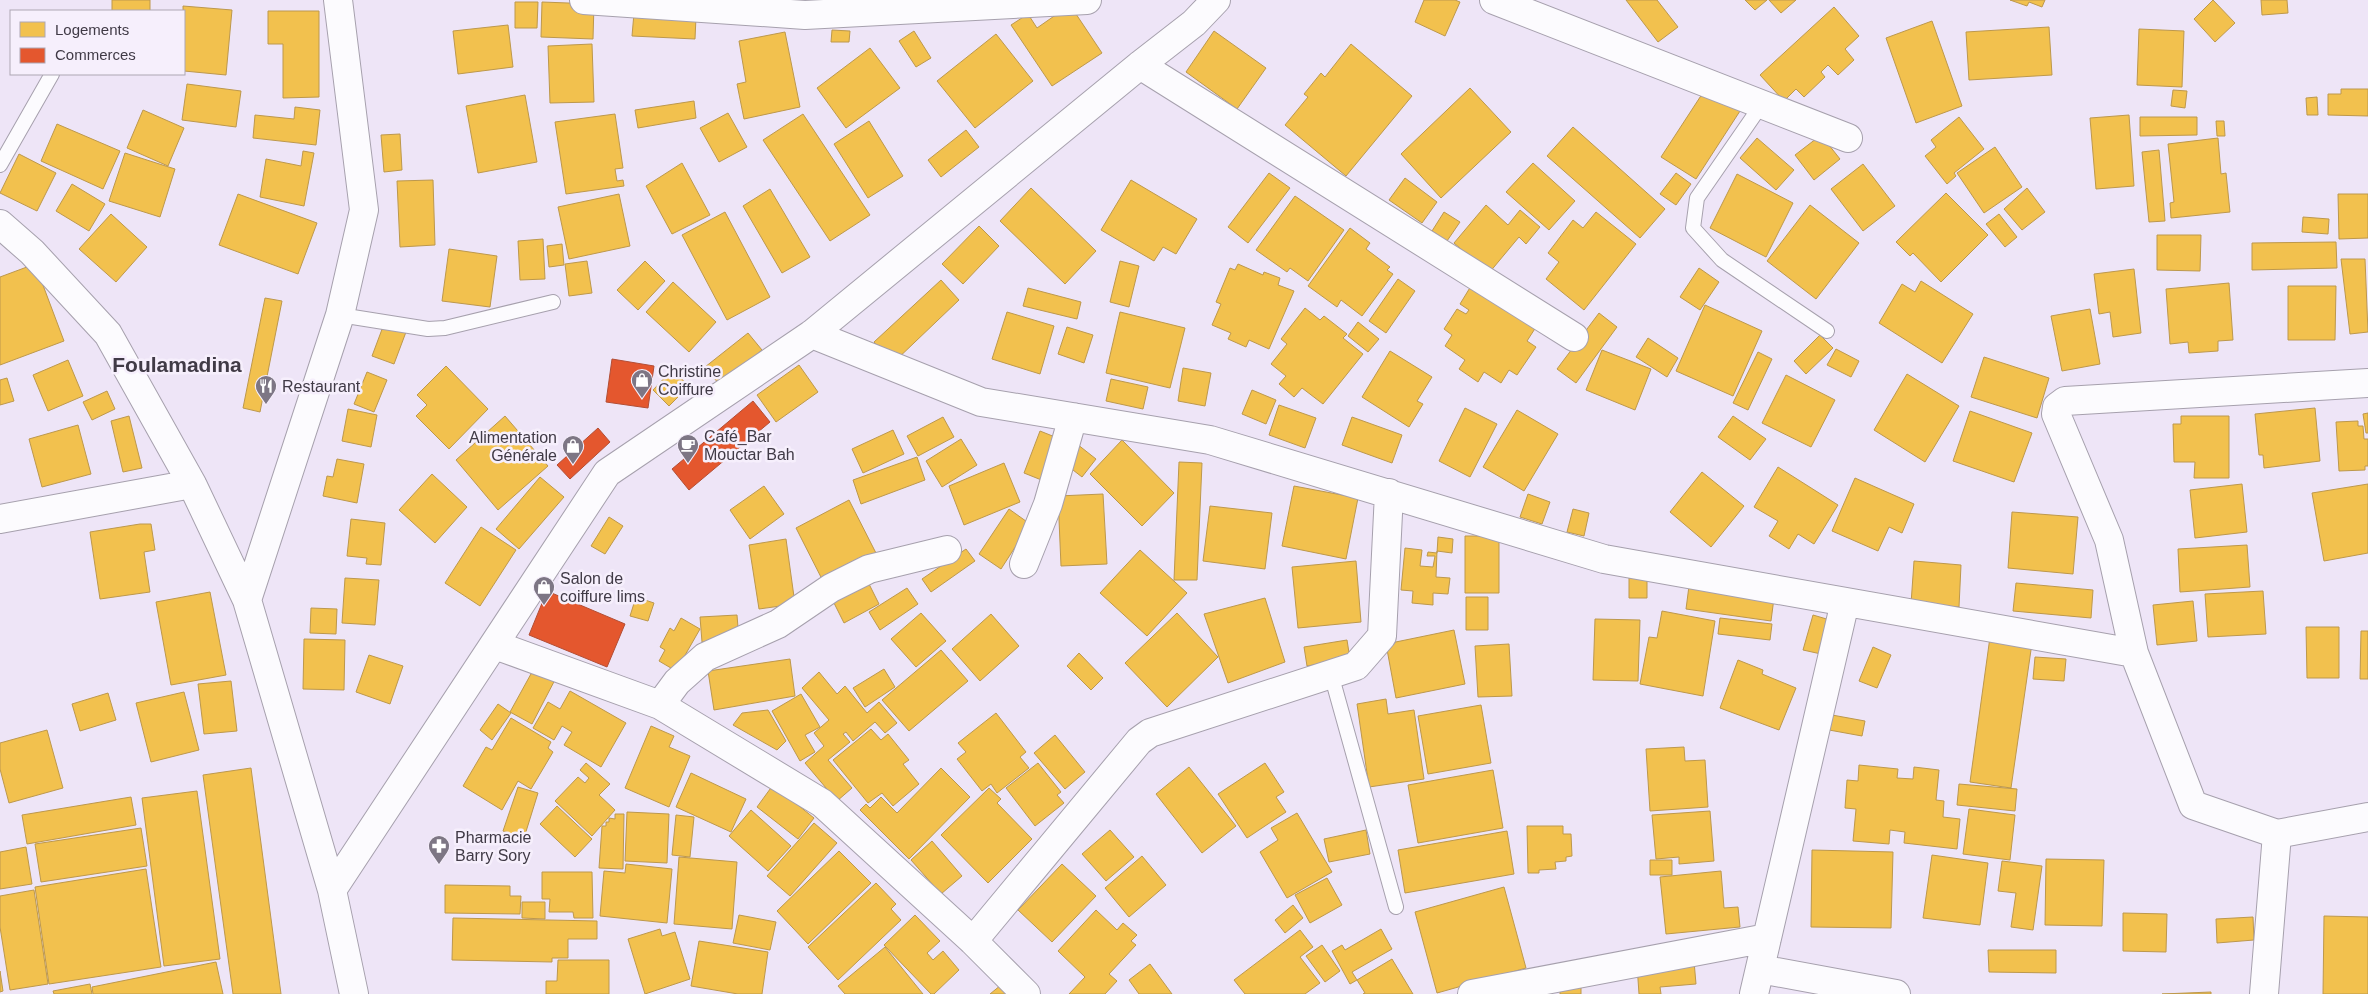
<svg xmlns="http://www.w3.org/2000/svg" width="2368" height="994" viewBox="0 0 2368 994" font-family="Arial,sans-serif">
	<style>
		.homes { fill: #f2c14e; stroke: #bd984c }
		.shops { fill: #e4572e; stroke: #b34e35 }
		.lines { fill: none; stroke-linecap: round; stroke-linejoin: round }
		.service-casing { stroke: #a6a0ad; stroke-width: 16 }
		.minor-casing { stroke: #a6a0ad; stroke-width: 30 }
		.service { stroke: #fcfbfe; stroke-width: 14 }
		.minor { stroke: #fcfbfe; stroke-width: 28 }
		.labels { text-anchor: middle; stroke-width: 5; stroke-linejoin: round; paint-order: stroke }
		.poi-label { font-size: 16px; fill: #403a46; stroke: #f6effc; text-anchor: start }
		.district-label { font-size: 21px; font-weight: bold; fill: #403a46; stroke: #f6effc }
	</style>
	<rect width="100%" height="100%" fill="#eee5f7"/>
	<path class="homes" d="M112,0H150V11H112Z
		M1424,0H1455L1460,2L1445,36L1415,22Z
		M1626,0H1657L1678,27L1658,42Z
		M1745,0H1767L1755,10Z
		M1769,0H1796L1781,13Z
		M2010,0H2045L2042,7L2029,2L2027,6Z
		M2213,0L2235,23L2215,42L2194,19Z
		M2261,0H2287L2288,13L2262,15Z
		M515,2H538L537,28H515Z
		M542,2L594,4L593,39L541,37Z
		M1070,5L1102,53L1052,86L1011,25L1028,14L1037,28Z
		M183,6L232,10L226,75L184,71Z
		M1834,7L1859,36L1845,49L1854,60L1838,75L1828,65L1821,72L1825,77L1804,97L1796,89L1784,101L1760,75Z
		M268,11H319V97L283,98V44H268Z
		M634,13L696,17L695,39L632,36Z
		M1932,21L1962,106L1916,123L1886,38Z
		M508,25L513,67L458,74L453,31Z
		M2049,27L2052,75L1969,80L1966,32Z
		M2139,29L2184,31L2182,87L2137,85Z
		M832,30L850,31L849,42H831Z
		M914,31L931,58L916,67L899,41Z
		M1214,31L1266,68L1237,109L1186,72Z
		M785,32L800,107L744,119L737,84L746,82L739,41Z
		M996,34L1033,81L975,128L937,81Z
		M592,44L594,102L550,103L548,46Z
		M1351,44L1412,96L1346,176L1285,125L1308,97L1304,94L1321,73L1325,77Z
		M870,48L900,88L846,128L817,88Z
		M187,84L241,91L236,127L182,120Z
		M1470,88L1511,132L1441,198L1401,154Z
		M1706,88L1740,111L1696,179L1661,157Z
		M2341,89H2368V116L2328,115V94H2341Z
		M2173,90L2187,91L2185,108L2171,106Z
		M525,95L537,162L478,173L466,106Z
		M2317,97L2318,115H2307L2306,98Z
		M694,101L696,118L638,128L635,110Z
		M295,107L320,110L316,145L253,138L255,115L294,119Z
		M143,110L184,128L168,166L127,148Z
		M728,113L747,147L719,162L700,128Z
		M615,114L623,168L615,169L617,181L623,180L624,186L566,194L555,122Z
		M803,114L870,215L830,241L763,140Z
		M2129,115L2134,186L2096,189L2090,118Z
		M1959,117L1984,149L1954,173L1956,176L1947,184L1925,156L1936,147L1931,140Z
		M2140,117H2197V135L2140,136Z
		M869,121L903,176L868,198L834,144Z
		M2216,121H2224L2225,136H2217Z
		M57,124L120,151L103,189L41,161Z
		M1573,127L1665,209L1640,238L1547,156Z
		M966,130L979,147L941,177L928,160Z
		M400,134L402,170L384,172L381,135Z
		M1821,135L1840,159L1814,180L1795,155Z
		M1757,138L1794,170L1776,190L1740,158Z
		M2218,138L2221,174L2226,173L2230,212L2171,218L2170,203L2174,202L2168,144Z
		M1995,147L2022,187L1984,213L1957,173Z
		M2159,150L2165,221L2149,222L2142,152Z
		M303,151L314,153L304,206L260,197L266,159L301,166Z
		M125,153L175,169L160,217L109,201Z
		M19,154L56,173L37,211L0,193Z
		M682,163L710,215L672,234L646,186Z
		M1533,163L1575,201L1549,230L1506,192Z
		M1863,164L1895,206L1863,231L1831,189Z
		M1269,173L1290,188L1248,243L1228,227Z
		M1676,173L1691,184L1676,205L1660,194Z
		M1737,174L1793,203L1766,257L1710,228Z
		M1405,178L1437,202L1422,223L1389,200Z
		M433,180L435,245L400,247L397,181Z
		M1131,180L1197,219L1176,254L1163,247L1154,261L1101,230Z
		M72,184L105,204L89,231L56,211Z
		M1031,188L1096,251L1065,284L1000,221Z
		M2027,188L2045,212L2022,230L2004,209Z
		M770,189L810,257L782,273L743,206Z
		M1946,193L1988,235L1941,282L1913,253L1910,256L1896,242Z
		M238,194L317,223L298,274L219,245Z
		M619,194L630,246L569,259L558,207Z
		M2338,194H2368V238L2339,239Z
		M1295,196L1344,230L1308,281L1290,268L1287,272L1256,250Z
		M1486,205L1508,225L1520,210L1540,227L1526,244L1519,237L1489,273L1454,243Z
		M1810,205L1859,243L1816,299L1767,261Z
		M725,212L770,297L727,320L682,235Z
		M1444,212L1460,222L1447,241L1432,231Z
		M1596,212L1636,244L1584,310L1546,279L1559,262L1548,253L1573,220L1583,228Z
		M111,214L147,247L116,282L79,249Z
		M1999,214L2017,237L2005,247L1986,224Z
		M2303,217L2329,219L2328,234L2302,232Z
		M979,226L999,246L963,284L942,264Z
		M1350,228L1370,243L1366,249L1390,267L1387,270L1393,274L1362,316L1341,300L1337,307L1308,286Z
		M2157,235H2201L2200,271L2157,270Z
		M543,239L545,279L520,280L518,241Z
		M2336,242L2337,268L2252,270V243Z
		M562,244L564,265L549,267L547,246Z
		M449,249L497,256L490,307L442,301Z
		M2341,259H2365L2368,332L2350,334Z
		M587,261L592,293L569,296L565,264Z
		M645,261L665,281L638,310L617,290Z
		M1120,261L1139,266L1129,307L1110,302Z
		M35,264L64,341L0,365V277Z
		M1238,264L1263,275L1264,272L1280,278L1278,285L1294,291L1269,349L1249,340L1246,347L1228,339L1231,333L1212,325L1221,304L1216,302L1230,268L1235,270Z
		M1699,268L1719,282L1700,310L1680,297Z
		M2134,269L2141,333L2113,337L2110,312L2099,314L2094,274Z
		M1398,279L1415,291L1386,333L1369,321Z
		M941,280L959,300L893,363L874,342Z
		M1921,281L1973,314L1942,363L1879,323L1902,284L1915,292Z
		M673,282L716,322L689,352L646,312Z
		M2229,283L2233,340L2218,341V351L2189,353L2188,342L2170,344L2166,289Z
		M1471,286L1536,327L1527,341L1536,347L1517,375L1509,370L1501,383L1484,372L1478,382L1459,369L1465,360L1445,346L1452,335L1444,329L1457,309L1466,314L1469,310L1460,304Z
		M2288,286H2336L2335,340H2288Z
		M1028,288L1081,302L1077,319L1023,306Z
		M265,298L282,301L260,412L243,408Z
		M1705,305L1762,331L1733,396L1676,371Z
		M1305,308L1320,320L1324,316L1347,334L1343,338L1363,354L1323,404L1302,388L1294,397L1279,384L1286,376L1271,364L1287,344L1281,339Z
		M2090,309L2100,364L2062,371L2051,316Z
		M1007,312L1054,326L1040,374L992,359Z
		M1120,312L1185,328L1170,388L1106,373Z
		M1599,313L1617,327L1576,383L1557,369Z
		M1358,322L1379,339L1368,352L1348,336Z
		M384,324L406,332L394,364L372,356Z
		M1067,327L1093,335L1084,363L1058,354Z
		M748,333L762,350L719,384L705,367Z
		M1820,335L1833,348L1806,374L1794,361Z
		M1648,338L1678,358L1667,377L1636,357Z
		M1836,349L1859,361L1851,377L1827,365Z
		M1602,350L1651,369L1635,410L1586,390Z
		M1390,351L1432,377L1417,401L1423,404L1409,427L1362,397Z
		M1758,352L1772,359L1748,410L1733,403Z
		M1984,357L2049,378L2037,418L1971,397Z
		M68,360L83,396L48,411L33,375Z
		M799,365L818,392L776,422L757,395Z
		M446,366L488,409L449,449L416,416L427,405L417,395Z
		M1183,368L1211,373L1205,406L1178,401Z
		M672,370L689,386L669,406L653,390Z
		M367,372L387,380L374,412L354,404Z
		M1907,374L1959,406L1925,462L1874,430Z
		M1786,375L1835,400L1811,447L1762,423Z
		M7,378L14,401L0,405V380Z
		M1111,379L1148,387L1143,409L1106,401Z
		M1252,390L1276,400L1266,424L1242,414Z
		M107,391L115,409L92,420L83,402Z
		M1279,405L1316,418L1305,448L1269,435Z
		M1465,408L1497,424L1470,477L1439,461Z
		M2315,408L2320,461L2264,468L2263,455H2259L2255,414Z
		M348,409L377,415L371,447L342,441Z
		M1517,410L1558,434L1524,491L1483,467Z
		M1970,411L2032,433L2014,482L1953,461Z
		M2368,413V433H2366L2363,414Z
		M129,416L142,468L123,472L111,421Z
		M505,416L548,466L498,510L456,460Z
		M1733,416L1766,439L1750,460L1718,437Z
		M2181,416H2229V478H2194L2195,462H2174L2173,424H2181Z
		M943,417L954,437L918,456L907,436Z
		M1352,417L1402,435L1392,463L1342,445Z
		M2358,421V426H2363L2364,439H2368V466H2365V470L2339,471L2336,422Z
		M78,425L91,474L42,487L29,439Z
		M893,430L904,454L863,473L852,449Z
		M1040,431L1060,439L1044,481L1024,473Z
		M961,439L977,465L942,487L926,461Z
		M1122,440L1174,493L1142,526L1090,474Z
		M1077,444L1096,459L1082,477L1064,463Z
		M917,457L925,480L861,504L853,480Z
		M337,459L364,464L357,503L323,496L327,476L333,477Z
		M1179,462L1202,463L1197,580H1174Z
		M1004,463L1020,502L964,525L949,486Z
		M1778,467L1838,505L1814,544L1798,534L1789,549L1769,536L1778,521L1754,507Z
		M1702,472L1744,506L1711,547L1670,512Z
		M432,474L467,507L435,543L399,510Z
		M540,477L564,497L519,549L496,529Z
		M1855,478L1914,504L1902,533L1889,527L1878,551L1832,531Z
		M2242,484L2247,532L2195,538L2190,490Z
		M2368,484V553L2324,561L2312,493Z
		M764,486L784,514L750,539L730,510Z
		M1294,486L1358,498L1346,559L1282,546Z
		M1103,494L1107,564L1061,566L1058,496Z
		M1528,494L1550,502L1542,524L1520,517Z
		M849,500L878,557L825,585L796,528Z
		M1210,506L1272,513L1265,569L1203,561Z
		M1009,509L1030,524L1001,569L979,554Z
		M1573,509L1589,513L1584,536L1567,532Z
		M2012,512L2078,517L2073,574L2008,568Z
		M609,517L623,526L605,554L591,546Z
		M351,519L385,523L381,565L366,564L367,558L347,556Z
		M140,524H151L155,550L144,552L150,592L100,599L90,532Z
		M481,527L516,550L480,606L445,583Z
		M1465,536H1499V593H1465Z
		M1438,537L1453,539L1452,553L1437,551L1436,577L1450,578L1448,594L1433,593V605L1412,603L1413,591L1401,590L1405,548L1422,550L1420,566L1433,567L1435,556H1427L1428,552L1437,553Z
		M786,539L795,604L759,609L749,545Z
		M2247,545L2250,587L2180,592L2178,549Z
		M966,549L975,561L931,592L922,579Z
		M1140,550L1187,593L1147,636L1100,593Z
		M1356,561L1361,622L1298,628L1292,567Z
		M1914,561L1961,565L1959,607L1911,604Z
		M865,576L879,604L844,623L830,595Z
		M345,578L379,580L375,625L342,623Z
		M1629,578H1647V598H1629Z
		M2016,583L2093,590L2091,618L2013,611Z
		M1689,586L1774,598L1771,621L1686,609Z
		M907,588L918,604L880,630L869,612Z
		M2263,591L2266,634L2208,637L2205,594Z
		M210,592L226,675L171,685L156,602Z
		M636,597L654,603L648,621L630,616Z
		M1466,597H1488V630H1466Z
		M1265,598L1285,662L1228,683L1204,614Z
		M2193,601L2197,641L2157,645L2153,605Z
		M311,608L337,609L336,634L310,633Z
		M1662,611L1715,621L1703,696L1640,684L1649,637L1657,638Z
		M921,613L946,641L916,667L891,639Z
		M1177,613L1218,657L1167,707L1125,663Z
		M991,614L1019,646L980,681L952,649Z
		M737,615L739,640L702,642L700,617Z
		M1813,615L1830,620L1821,654L1803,650Z
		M681,618L700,629L676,671L659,661L665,650L660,647L670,628L674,631Z
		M1720,618L1772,624L1770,640L1718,634Z
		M1595,619L1640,620L1638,681L1593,680Z
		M2306,627H2339V678H2307Z
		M1454,630L1465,684L1396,698L1386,644Z
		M2361,631H2368V679H2360Z
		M1990,637L2032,643L2011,788L1970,782Z
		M304,639L345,640L344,690L303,689Z
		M1347,640L1350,659L1307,666L1304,647Z
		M1509,644L1512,696L1478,697L1475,646Z
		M1873,647L1891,655L1877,688L1859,681Z
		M941,650L968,681L909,731L882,700Z
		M1079,653L1103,678L1091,690L1067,666Z
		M369,655L403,666L390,704L356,692Z
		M2035,657L2066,659L2064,681L2033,679Z
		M790,659L795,696L714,710L708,671Z
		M1738,660L1763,670L1762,674L1796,688L1779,730L1720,708Z
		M537,663L558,674L532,724L510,712Z
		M884,669L895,687L865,707L853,688Z
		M819,672L837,694L845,686L867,713L879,702L897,723L885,733L875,722L853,741L846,732L843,734L850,742L828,760L852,788L837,801L805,763L824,746L814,733L829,720L802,688Z
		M231,681L237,731L204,734L198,684Z
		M570,691L626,723L601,767L564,745L572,732L562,726L554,740L533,728L548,702L560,709Z
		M184,692L199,750L151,762L136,703Z
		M108,693L116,720L80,731L72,704Z
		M801,694L820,727L805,735L815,752L800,761L772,711Z
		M1386,699L1388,714L1414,710L1424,779L1369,787L1357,704Z
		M498,704L511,713L492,740L480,730Z
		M1481,705L1491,763L1428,774L1418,716Z
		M768,710L786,741L777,750L733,725L742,713Z
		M996,713L1026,752L1020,757L1029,768L997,793L991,784L982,791L957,759L966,752L958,743Z
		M1832,715L1865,721L1862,736L1829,730Z
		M511,718L551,742L548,748L553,752L531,789L518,781L502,810L463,786L486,747L492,750Z
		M651,726L674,736L669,747L690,756L669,807L625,788Z
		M871,729L881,740L888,734L909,760L903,764L919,784L893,806L882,793L868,803L833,760Z
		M47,730L63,788L9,803L0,769V743Z
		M1055,735L1085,772L1065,789L1034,753Z
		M1684,747L1685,761L1705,760L1708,807L1650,811L1646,749Z
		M586,763L610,784L599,795L615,810L592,836L555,801L578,777L585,783L589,778L580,770Z
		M1038,763L1061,792L1057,795L1064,803L1035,826L1006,788Z
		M1265,763L1284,792L1276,797L1286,812L1247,838L1218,794Z
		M1859,765L1898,769L1897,778L1913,779L1914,767L1939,770L1936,800L1944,801L1943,817L1960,819L1957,849L1904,843L1905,832L1890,830L1889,844L1853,841L1856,809L1845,808L1847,780L1858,781Z
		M1189,767L1236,826L1202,853L1156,794Z
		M251,768L281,994H233L203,775Z
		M941,768L970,797L909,859L860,810L866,804L870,808L881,797L897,813Z
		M1493,770L1503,828L1418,843L1408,785Z
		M691,773L746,799L731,832L676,807Z
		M1959,784L2017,789L2015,811L1957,805Z
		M773,785L814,818L798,839L757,807Z
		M518,787L538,793L524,838L503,831Z
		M989,788L1001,799L997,803L1032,839L988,883L941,835Z
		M197,791L220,959L164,966L142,798Z
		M131,797L136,825L27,844L22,815Z
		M557,806L592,839L575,857L540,824Z
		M1969,809L2015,815L2010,860L1963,854Z
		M751,810L791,846L768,871L729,836Z
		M1710,811L1714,861L1679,864V857L1656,859L1652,815Z
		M627,812L669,814L667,863L625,861Z
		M1297,813L1332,872L1287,898L1260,852L1278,840L1271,828Z
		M615,814H624L623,869L599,868L602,826H606V822H609V818L615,819Z
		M676,815L694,817L690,857L672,855Z
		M814,823L837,843L790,896L767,876Z
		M1527,826H1563V834H1571L1572,856L1566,857V861L1555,862L1556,869L1539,870V873H1528Z
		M141,828L147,866L41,882L35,844Z
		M1110,830L1134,857L1106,881L1082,854Z
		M1366,830L1370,854L1329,862L1324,839Z
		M1507,831L1514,874L1405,893L1398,850Z
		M932,841L962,876L941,894L911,860Z
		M26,847L32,884L0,889V852Z
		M1812,850L1893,852L1891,928L1811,927Z
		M839,851L871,883L808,944L777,911Z
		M1932,855L1988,863L1980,925L1923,918Z
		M1142,856L1166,885L1129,917L1105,888Z
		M679,857L737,862L732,929L674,924Z
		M2046,859L2104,860L2102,926L2045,925Z
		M1650,860H1672V875H1650Z
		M2002,861L2042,866L2033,930L2011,927L2016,893L1998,891Z
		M626,864L672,869L667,923L600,916L604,871L625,873Z
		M1062,864L1096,896L1052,942L1018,910Z
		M146,869L161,967L49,984L35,887Z
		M1721,871L1724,908L1738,907L1740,927L1666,934L1660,877Z
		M542,872H592L593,918H574L573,912H549L550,899H542Z
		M1327,878L1342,905L1310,923L1295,895Z
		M876,883L896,904L891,909L901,920L838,980L808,947Z
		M445,885L510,886V896H521L520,914L445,913Z
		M1504,887L1526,968L1437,993L1415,912Z
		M34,890L48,984L10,990L0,927V896Z
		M522,902H545V919L522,918Z
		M1293,905L1303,918L1285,933L1275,920Z
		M1096,910L1117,930L1123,923L1137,935L1131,941L1136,945L1109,974L1117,981L1105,994H1069L1085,977L1058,951Z
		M2123,913L2167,914L2166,952L2123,951Z
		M739,915L776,922L770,950L733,943Z
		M915,915L940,941L927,953L933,960L943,951L959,970L934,994H931L884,945Z
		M2324,916L2368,917V994H2323Z
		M2253,917L2254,940L2217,943L2216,919Z
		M453,918L597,921V939H568V958H552V962L452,960Z
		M660,929L662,936L675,932L690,979L645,994L628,939Z
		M1381,929L1392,949L1352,972L1357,980L1350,984L1332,951L1342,945L1345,950Z
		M1300,930L1313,947L1300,957L1320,983L1305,994H1245L1234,980Z
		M699,941L768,952L762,994H738L691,986Z
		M1322,945L1340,971L1325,982L1306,956Z
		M885,947L923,994H845L838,986Z
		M1988,950H2056V973L1989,972Z
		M1392,959L1413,994H1363L1365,993L1357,980Z
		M558,960H609V994H546V981H557Z
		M1694,961L1696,984L1660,987L1661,994H1639L1637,965Z
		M216,962L223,994H93L92,987Z
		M1150,964L1172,994H1139L1129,980Z
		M0,971L3,991L0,992Z
		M90,984L92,994H54L53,991Z
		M1001,985L1009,994H990Z
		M1560,985L1581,986V994H1560Z
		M2211,992V994H2162Z"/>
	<path class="shops" d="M612,359L654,366L648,408L606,402Z
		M753,401L770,422L689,490L672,469Z
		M598,428L610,442L570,479L557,465Z
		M547,591L625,624L607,667L529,635Z"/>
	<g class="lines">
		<g class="service-casing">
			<path id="service" d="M1762,104L1697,198L1693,228L1722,260L1827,331
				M0,165L52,74
				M340,315L428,329L445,328L553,302
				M1331,674L1396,907"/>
		</g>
		<g class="minor-casing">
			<path id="minor" d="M584,0L805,15L1087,0
				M1494,0L1848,138
				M1140,65L1574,337
				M0,224L32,252L108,334L192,484L247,600L332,890L354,994
				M812,334L981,402L1210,440L1604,559L2134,653
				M2368,383L2065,401L2057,407L2056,414L2109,540L2134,653L2193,805L2277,834L2368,817
				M0,519L192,484
				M1024,564L1048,504L1073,417
				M247,600L340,315L364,210L338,0
				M495,645L660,705L822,803L973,941L1026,994
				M660,705L677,682L705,657L778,624L831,588L869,569L947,550
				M332,890L607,473L812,334L1140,65L1194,23L1216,0
				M973,941L1139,741L1150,733L1356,666L1382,636L1389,493
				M1760,969L1896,994
				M1472,994L1767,938
				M1754,994L1845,602
				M2264,994L2277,834"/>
		</g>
		<use href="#service" class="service"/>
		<use href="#minor" class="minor"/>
	</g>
	<defs>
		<g id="shop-pin" transform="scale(1.125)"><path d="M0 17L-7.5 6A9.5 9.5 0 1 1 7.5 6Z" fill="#7d7684" stroke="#f6effc"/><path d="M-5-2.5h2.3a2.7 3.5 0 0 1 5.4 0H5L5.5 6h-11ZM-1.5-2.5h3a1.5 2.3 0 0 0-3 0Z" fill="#fff"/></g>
		<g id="restaurant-pin" transform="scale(1.125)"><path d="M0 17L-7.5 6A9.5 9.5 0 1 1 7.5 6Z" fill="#7d7684" stroke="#f6effc"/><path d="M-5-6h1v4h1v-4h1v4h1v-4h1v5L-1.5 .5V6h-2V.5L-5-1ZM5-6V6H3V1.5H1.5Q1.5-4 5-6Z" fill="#fff"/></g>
		<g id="cafe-pin" transform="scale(1.125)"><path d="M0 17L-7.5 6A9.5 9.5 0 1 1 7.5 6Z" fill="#7d7684" stroke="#f6effc"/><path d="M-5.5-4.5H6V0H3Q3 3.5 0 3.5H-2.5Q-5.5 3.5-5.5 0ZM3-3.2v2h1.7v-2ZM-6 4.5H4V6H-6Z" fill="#fff"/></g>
		<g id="pharmacy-pin" transform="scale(1.125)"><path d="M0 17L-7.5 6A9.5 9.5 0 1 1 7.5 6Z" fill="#7d7684" stroke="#f6effc"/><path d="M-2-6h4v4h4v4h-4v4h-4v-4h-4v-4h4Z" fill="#fff"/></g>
	</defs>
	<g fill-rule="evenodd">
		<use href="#shop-pin" x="642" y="380"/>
		<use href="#restaurant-pin" x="266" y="386"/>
		<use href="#cafe-pin" x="688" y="445"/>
		<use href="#shop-pin" x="573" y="446"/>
		<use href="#shop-pin" x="544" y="587"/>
		<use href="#pharmacy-pin" x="439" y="846"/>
	</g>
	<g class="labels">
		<g class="poi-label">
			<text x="658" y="377">Christine<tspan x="658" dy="18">Coiffure</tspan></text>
			<text x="282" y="392">Restaurant</text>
			<text x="704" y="442">Café_Bar<tspan x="704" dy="18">Mouctar Bah</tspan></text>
			<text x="557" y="443" text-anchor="end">Alimentation<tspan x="557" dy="18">Générale</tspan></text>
			<text x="560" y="584">Salon de<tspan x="560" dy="18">coiffure lims</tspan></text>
			<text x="455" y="843">Pharmacie<tspan x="455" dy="18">Barry Sory</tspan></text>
		</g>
		<g class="district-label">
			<text x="177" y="372">Foulamadina</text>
		</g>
	</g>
	<rect x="10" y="10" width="175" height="65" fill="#f6effc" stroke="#ada7b3"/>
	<rect x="20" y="22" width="25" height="15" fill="#f2c14e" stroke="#ada7b3"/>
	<text x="55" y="35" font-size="15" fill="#403a46">Logements</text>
	<rect x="20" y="48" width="25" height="15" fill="#e4572e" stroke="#ada7b3"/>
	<text x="55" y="60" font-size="15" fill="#403a46">Commerces</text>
</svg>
